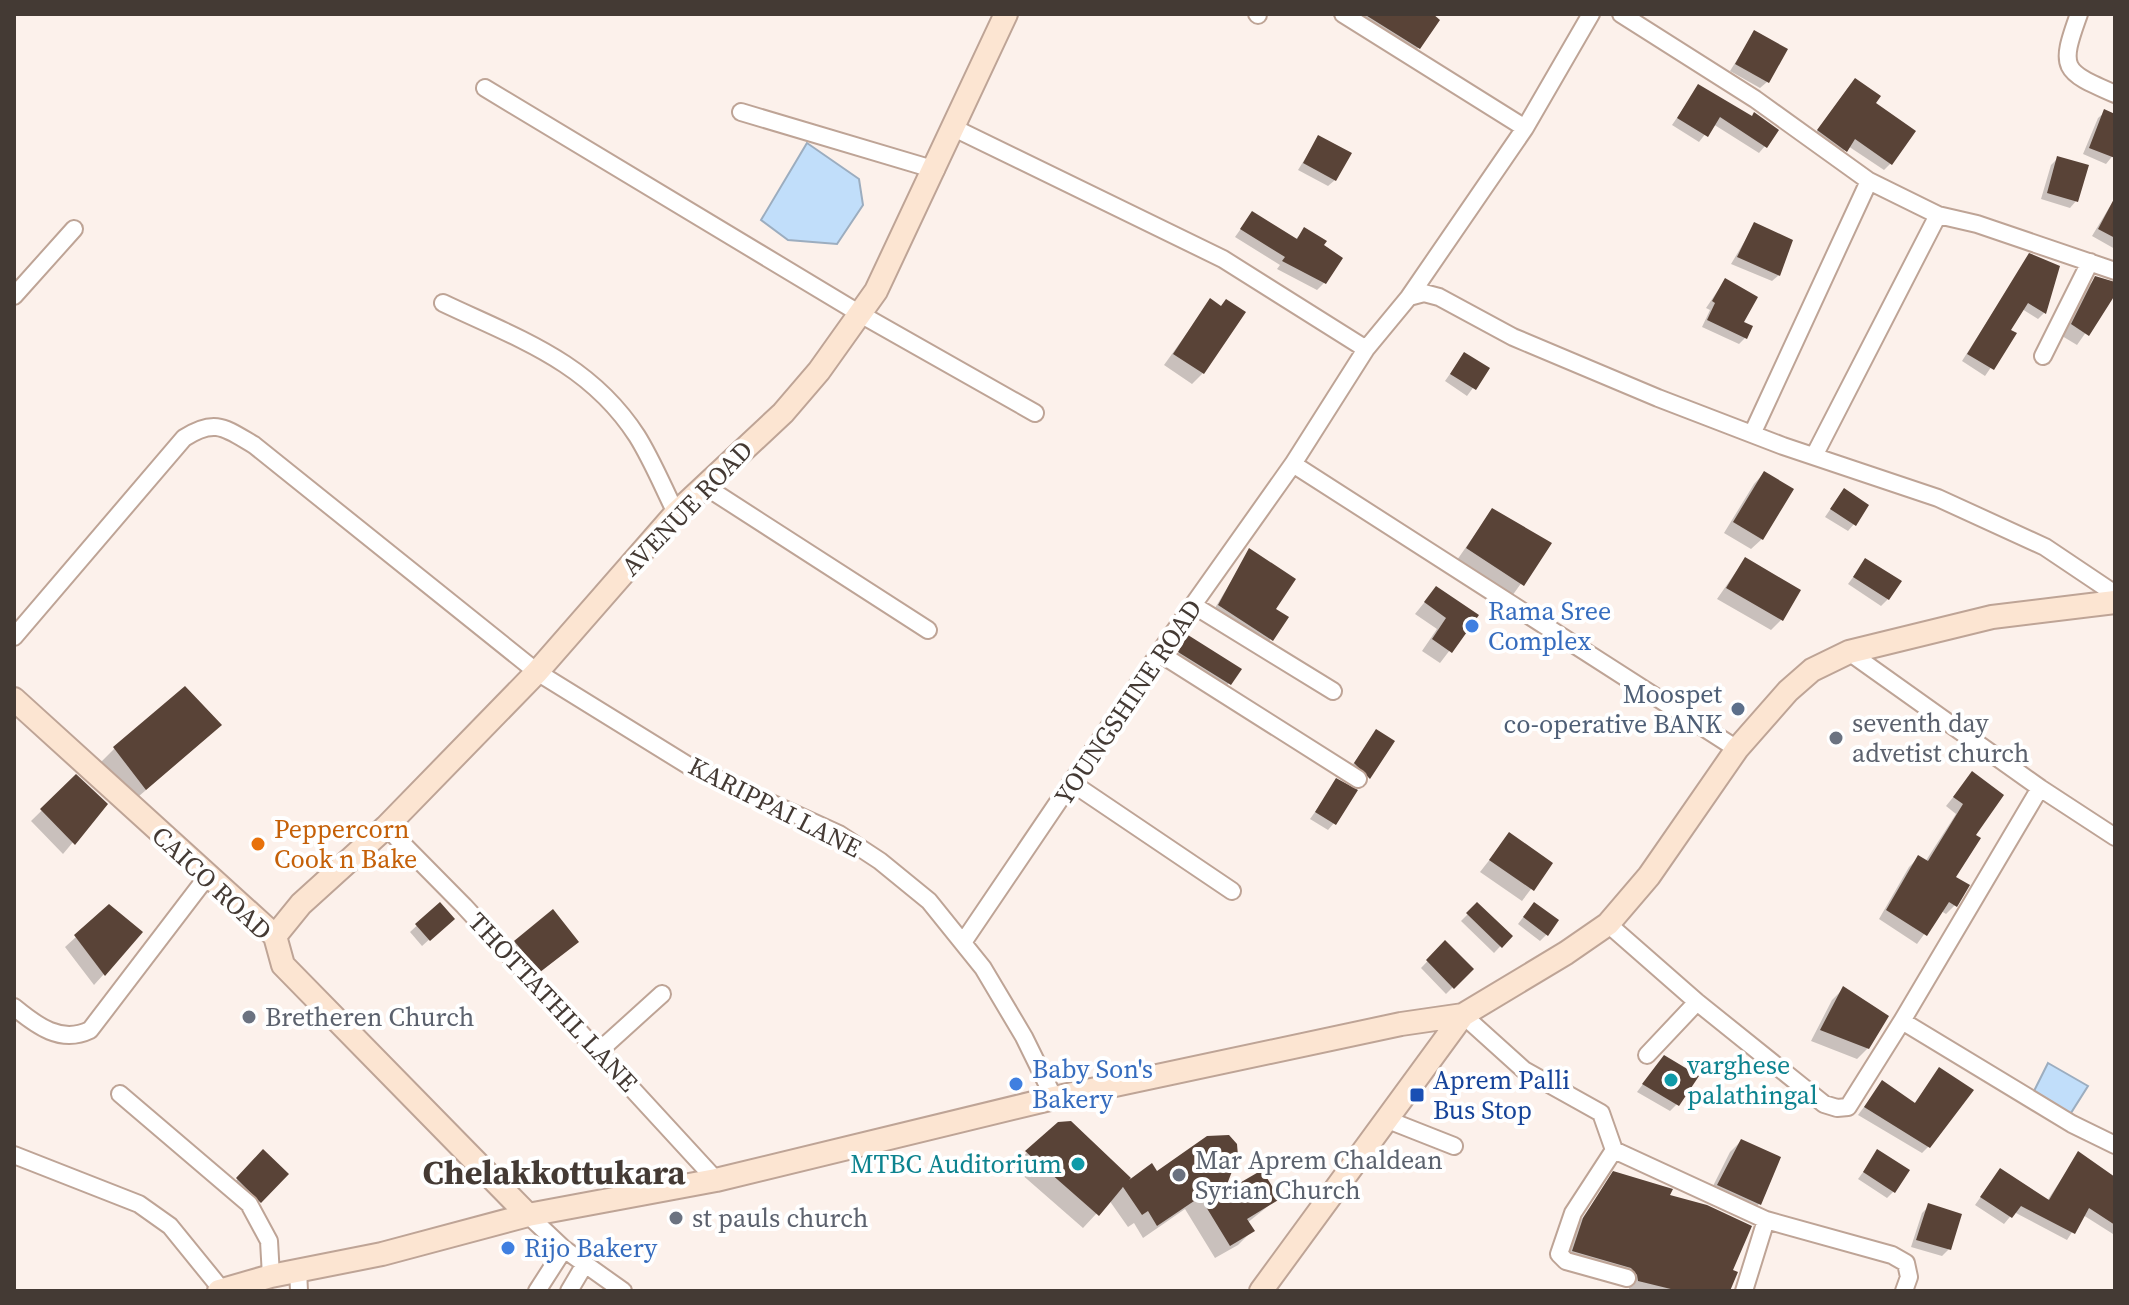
<svg xmlns="http://www.w3.org/2000/svg" width="2129" height="1305" viewBox="0 0 2129 1305" font-family="'Source Serif 4',serif">
	<style>
		.water { fill: #c1defa; stroke: #9cadbf; stroke-width: 2 }
		.shadow { fill: #0003 }
		.building { fill: #594337 }
		.lines { fill: none; stroke-linecap: round; stroke-linejoin: round }
		.street-casing { stroke: #bea496; stroke-width: 20 }
		.secondary-casing { stroke: #bea496; stroke-width: 26 }
		.street { stroke: #fff; stroke-width: 16 }
		.secondary { stroke: #fce5d2; stroke-width: 22 }
		.shop-dot { fill: #3f7fe0; stroke: #fff; stroke-width: 3 }
		.service-dot { fill: #5c6f8a; stroke: #fff; stroke-width: 3 }
		.worship-dot { fill: #6b7280; stroke: #fff; stroke-width: 3 }
		.food-dot { fill: #e8710a; stroke: #fff; stroke-width: 3 }
		.culture-dot { fill: #0f9aa8; stroke: #fff; stroke-width: 3 }
		.transit-dot { fill: #1a4fb4; stroke: #fff; stroke-width: 3 }
		.labels { text-anchor: middle; stroke-width: 8; stroke-linejoin: round; paint-order: stroke }
		.street-label { font-size: 26px; fill: #443a34; stroke: #fff }
		.shop-label { font-size: 26px; fill: #366cbe; stroke: #fff; text-anchor: start }
		.service-label { font-size: 26px; fill: #4e5e75; stroke: #fff; text-anchor: end }
		.worship-label { font-size: 26px; fill: #5b616d; stroke: #fff; text-anchor: start }
		.food-label { font-size: 26px; fill: #c56008; stroke: #fff; text-anchor: start }
		.culture-label { font-size: 26px; fill: #0d838f; stroke: #fff; text-anchor: start }
		.transit-label { font-size: 26px; fill: #164399; stroke: #fff; text-anchor: start }
		.district-label { font-size: 34px; font-weight: bold; fill: #443a34; stroke: #fff }
	</style>
	<rect width="100%" height="100%" fill="#fcf1eb"/>
	<path class="water" d="M807,143L859,179L863,205L837,244L788,240L761,220Z
		M2048,1063L2088,1086L2069,1116L2033,1093Z"/>
	<path class="shadow" d="M1343,14H1429L1418,48L1410,56Z
		M1754,33L1767,82L1760,88L1730,71Z
		M1699,86L1765,146L1759,153L1713,124L1699,142L1672,125Z
		M1848,88L1873,104L1891,163L1884,170L1848,146L1839,157L1812,138Z
		M2105,112L2115,116V153L2106,164L2083,154L2098,118Z
		M1318,138L1335,180L1328,186L1298,170Z
		M2058,158L2076,201L2070,208L2041,199L2051,165Z
		M2115,198V249L2092,236Z
		M1252,213L1295,240L1305,229L1322,245L1324,283L1317,290L1277,269L1280,265L1235,237Z
		M1755,224L1779,275L1772,281L1731,264Z
		M2029,256L2044,313L2038,319L2022,309L2009,331L2014,334L1985,376L1962,361Z
		M2096,278L2115,282V291L2077,345L2062,336L2085,289Z
		M1725,280L1745,338L1739,344L1702,327L1710,310L1706,308Z
		M1210,301L1220,308L1203,373L1192,384L1164,365Z
		M1464,354L1487,369L1467,396L1445,381Z
		M1764,473L1762,539L1751,549L1724,533L1754,484Z
		M1838,498L1854,524L1848,531L1825,517Z
		M1492,510L1550,543L1512,596L1457,560Z
		M1250,550L1273,609L1286,617L1265,647L1212,613Z
		M1745,559L1781,620L1771,630L1717,599Z
		M1866,560L1888,599L1881,606L1848,584Z
		M1436,588L1476,616L1440,663L1422,651L1437,629L1415,614Z
		M1189,638L1239,669L1223,691L1173,660Z
		M1377,731L1392,742L1362,784L1348,771Z
		M205,739L131,803L100,763L115,748Z
		M1972,774L1973,836L1954,878L1955,905L1946,914L1941,911L1917,944L1879,919L1909,867L1918,858L1925,862L1956,814L1946,806Z
		M76,777L105,804L63,854L31,821Z
		M1337,781L1334,823L1328,830L1310,819Z
		M1509,835L1550,864L1522,901L1480,872Z
		M439,905L452,919L422,946L410,932Z
		M1477,905L1510,936L1494,953L1461,921Z
		M1528,911L1547,934L1540,941L1518,924Z
		M76,937L104,974L94,985L65,947Z
		M515,942L565,952L528,982L505,953Z
		M1445,943L1471,969L1446,994L1421,968Z
		M1843,989L1868,1048L1857,1059L1811,1041L1832,1000Z
		M1658,1064L1677,1104L1670,1111L1637,1092Z
		M1939,1070L1929,1146L1922,1153L1858,1115L1882,1083L1914,1104Z
		M1059,1124L1122,1188L1151,1166L1157,1173L1220,1197L1277,1199L1247,1223L1252,1231L1238,1245L1215,1258L1185,1209L1143,1238L1134,1223L1128,1227L1109,1200L1083,1228L1012,1166Z
		M1741,1141L1778,1158L1759,1204L1748,1215L1708,1196L1730,1152Z
		M263,1152L286,1174L253,1208L231,1186Z
		M1878,1152L1894,1191L1887,1198L1858,1179Z
		M2078,1154L2115,1178L2113,1234L2083,1215L2067,1240L2014,1212L2004,1224L1975,1205L2000,1170L2047,1201Z
		M1614,1173L1667,1197L1730,1271L1728,1291H1630L1628,1285L1563,1261L1574,1230Z
		M1929,1206L1949,1249L1942,1256L1911,1247L1922,1213Z"/>
	<path class="building" d="M1364,14H1433L1440,20L1420,49Z
		M1754,30L1788,49L1769,83L1735,64Z
		M1855,78L1881,96L1876,103L1916,131L1892,165L1855,139L1847,152L1817,130Z
		M1698,84L1752,116L1754,112L1779,130L1767,148L1720,117L1708,137L1677,118Z
		M2104,109L2115,114V158L2089,148Z
		M1318,135L1352,153L1336,181L1303,163Z
		M2057,156L2089,165L2078,202L2047,193Z
		M2115,197V238L2098,229Z
		M1252,211L1297,239L1304,227L1327,241L1324,245L1343,258L1326,284L1282,261L1285,257L1240,229Z
		M1754,222L1793,240L1780,276L1737,257Z
		M2029,253L2060,266L2046,314L2028,303L2011,330L2017,333L1994,370L1967,354Z
		M2095,276L2115,282V295L2089,336L2071,324Z
		M1725,278L1758,297L1744,322L1753,326L1747,339L1707,320L1715,303L1712,301Z
		M1210,298L1221,306L1226,299L1246,312L1204,374L1173,354Z
		M1464,352L1490,368L1476,390L1450,374Z
		M1764,471L1794,489L1763,540L1733,522Z
		M1844,488L1869,505L1856,526L1830,509Z
		M1492,508L1552,543L1524,586L1466,548Z
		M1249,548L1296,579L1276,609L1289,617L1273,641L1218,605Z
		M1745,557L1801,590L1783,621L1726,588Z
		M1865,558L1902,581L1889,600L1853,577Z
		M1436,586L1479,615L1452,653L1432,639L1446,618L1424,602Z
		M1188,635L1242,669L1231,685L1178,652Z
		M185,686L222,725L146,790L113,747Z
		M1376,729L1395,741L1370,779L1354,763Z
		M1972,771L2004,795L1976,835L1981,838L1956,877L1970,885L1957,907L1949,902L1927,936L1886,910L1918,855L1928,861L1963,804L1953,797Z
		M76,774L108,804L75,845L40,809Z
		M1336,778L1358,790L1336,825L1315,812Z
		M1509,832L1553,863L1534,891L1489,860Z
		M440,902L455,919L430,941L415,924Z
		M1477,902L1513,936L1502,948L1466,913Z
		M1534,902L1559,920L1548,936L1523,917Z
		M109,904L143,932L105,976L74,935Z
		M553,909L579,942L540,972L514,941Z
		M1445,940L1474,969L1454,989L1426,960Z
		M1843,986L1889,1016L1869,1049L1820,1030Z
		M1664,1055L1699,1076L1679,1106L1642,1084Z
		M1939,1067L1974,1090L1930,1148L1864,1107L1882,1080L1915,1103Z
		M1071,1121L1131,1178L1129,1180L1152,1163L1157,1171L1207,1136L1229,1135L1237,1144L1238,1156L1224,1192L1262,1170L1280,1199L1247,1219L1255,1231L1230,1246L1200,1197L1157,1226L1148,1211L1142,1215L1123,1187L1099,1216L1025,1151L1058,1122Z
		M1741,1139L1781,1157L1761,1205L1717,1185Z
		M263,1149L289,1174L261,1203L236,1178Z
		M1877,1149L1910,1170L1895,1193L1863,1172Z
		M2078,1151L2115,1177V1225L2089,1208L2075,1234L2021,1206L2012,1218L1980,1197L2000,1168L2049,1200Z
		M1613,1171L1673,1189L1670,1195L1707,1205L1752,1226L1733,1270L1738,1272L1730,1291H1679L1638,1281L1637,1275L1631,1268L1572,1251L1583,1218Z
		M1928,1203L1962,1214L1951,1250L1916,1240Z"/>
	<g class="lines">
		<g class="street-casing">
			<path id="street" d="M1257,14L1258,15
				M1343,14L1525,128
				M1621,14L1755,99L1869,181L1938,215L1977,224L2115,271
				M2079,14C2059,69 2062,71 2115,94
				M485,88L862,315L1035,413
				M741,112L936,170
				M954,128L1223,259L1366,349
				M14,296L74,229
				M1409,297L1525,128L1591,14
				M443,303C519,339 589,362 637,436C652,460 663,487 676,513
				M2043,356L2090,262
				M1753,432L1869,181
				M1814,456L1938,215
				M1293,464L1737,749
				M703,485L928,630
				M1193,605L1333,691
				M14,637L184,438C215,418 225,428 254,445L537,672L689,766L839,834L880,861L929,901L983,968L1024,1037L1054,1098
				M1849,652L2040,788L1902,1021L2072,1124L2115,1145
				M1159,653L1358,779
				M1072,783L1232,891
				M2040,788L2115,837
				M386,827L464,906L716,1180
				M1608,924L1697,1002L1824,1104L1837,1108L1848,1107L1902,1021
				M964,941L1159,653L1293,464L1366,349L1409,297L1424,293L1439,297L1513,337L1658,398L1783,446L1938,498L2045,547L2115,594
				M14,1007C37,1026 61,1044 90,1030L206,878
				M1463,1015L1524,1070L1601,1113L1614,1150L1766,1220L1892,1255L1906,1263L1909,1277L1904,1291
				M599,1051L662,994
				M1647,1055L1697,1002
				M120,1094L249,1204L269,1241L271,1276
				M1388,1120L1454,1146
				M1614,1150L1573,1213L1559,1254L1566,1261L1627,1278
				M14,1155L139,1204L170,1226L222,1290
				M528,1215L564,1249L623,1291
				M298,1270L299,1291
				M537,1291L564,1249
				M569,1291L585,1264
				M1744,1291L1766,1220"/>
		</g>
		<g class="secondary-casing">
			<path id="secondary" d="M14,699L275,936L283,965L528,1215
				M275,936L301,904L386,827L537,672L676,513L783,413L819,371L876,291L1006,14
				M219,1291L271,1276L382,1254L528,1215L716,1180L1054,1098L1401,1024L1463,1015L1566,953L1608,924L1649,876L1737,749L1788,691L1812,670L1849,652L1992,617L2115,602
				M1261,1291L1463,1015"/>
		</g>
		<use href="#street" class="street"/>
		<use href="#secondary" class="secondary"/>
	</g>
	<g class="shop-dot">
		<circle cx="1472" cy="626" r="8"/>
		<circle cx="1016" cy="1084" r="8"/>
		<circle cx="508" cy="1248" r="8"/>
	</g>
	<circle class="service-dot" cx="1738" cy="709" r="8"/>
	<g class="worship-dot">
		<circle cx="1836" cy="738" r="8"/>
		<circle cx="249" cy="1017" r="8"/>
		<circle cx="1179" cy="1175" r="8"/>
		<circle cx="676" cy="1218" r="8"/>
	</g>
	<circle class="food-dot" cx="258" cy="844" r="8"/>
	<g class="culture-dot">
		<circle cx="1671" cy="1080" r="8"/>
		<circle cx="1078" cy="1164" r="8"/>
	</g>
	<rect class="transit-dot" x="1409" y="1087" width="16" height="16" rx="4"/>
	<g class="labels">
		<g class="street-label">
			<text transform="translate(687 508) rotate(-46)" y="9">AVENUE ROAD</text>
			<text transform="translate(1128 702) rotate(-56)" y="9">YOUNGSHINE ROAD</text>
			<text transform="translate(775 807) rotate(27)" y="9">KARIPPAI LANE</text>
			<text transform="translate(212 883) rotate(43)" y="9">CAICO ROAD</text>
			<text transform="translate(553 1002) rotate(47)" y="9">THOTTATHIL LANE</text>
		</g>
		<g class="shop-label">
			<text x="1488" y="620">Rama Sree<tspan x="1488" dy="30">Complex</tspan></text>
			<text x="1032" y="1078">Baby Son's<tspan x="1032" dy="30">Bakery</tspan></text>
			<text x="524" y="1257">Rijo Bakery</text>
		</g>
		<g class="service-label">
			<text x="1722" y="703">Moospet<tspan x="1722" dy="30">co-operative BANK</tspan></text>
		</g>
		<g class="worship-label">
			<text x="1852" y="732">seventh day<tspan x="1852" dy="30">advetist church</tspan></text>
			<text x="265" y="1026">Bretheren Church</text>
			<text x="1195" y="1169">Mar Aprem Chaldean<tspan x="1195" dy="30">Syrian Church</tspan></text>
			<text x="692" y="1227">st pauls church</text>
		</g>
		<g class="food-label">
			<text x="274" y="838">Peppercorn<tspan x="274" dy="30">Cook n Bake</tspan></text>
		</g>
		<g class="culture-label">
			<text x="1687" y="1074">varghese<tspan x="1687" dy="30">palathingal</tspan></text>
			<text x="1062" y="1173" text-anchor="end">MTBC Auditorium</text>
		</g>
		<g class="transit-label">
			<text x="1433" y="1089">Aprem Palli<tspan x="1433" dy="30">Bus Stop</tspan></text>
		</g>
		<g class="district-label">
			<text x="554" y="1184">Chelakkottukara</text>
		</g>
	</g>
	<rect width="2129" height="1305" fill="none" stroke="#443a34" stroke-width="32"/>
</svg>
